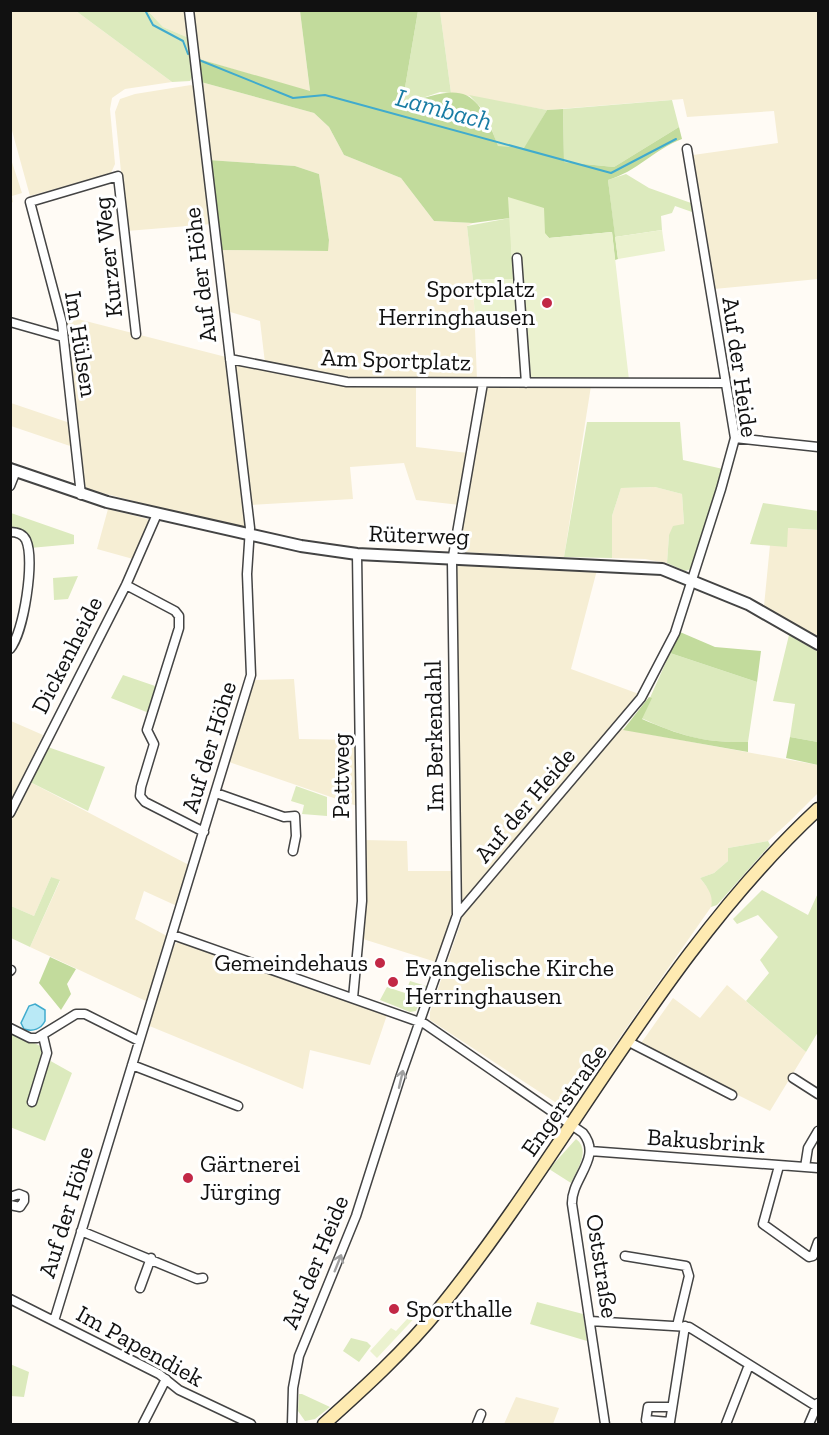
<svg xmlns="http://www.w3.org/2000/svg" width="829" height="1435" viewBox="0 0 829 1435" font-family="'Zilla Slab',serif">
	<style>
		.farmland { fill: #f6eed4 }
		.green { fill: #dceabd }
		.forest { fill: #c2db9c }
		.pitch { fill: #ebf2cf }
		.water { fill: #b9e9f6; stroke: #40abcd; stroke-width: 1.5 }
		.lines { fill: none; stroke-linecap: round; stroke-linejoin: round }
		.stream { stroke: #40abcd; stroke-width: 2 }
		.minor-casing { stroke: #444; stroke-width: 11 }
		.tertiary-casing { stroke: #444; stroke-width: 14 }
		.secondary-casing { stroke: #333; stroke-width: 15 }
		.minor { stroke: #fff; stroke-width: 8 }
		.tertiary { stroke: #fff; stroke-width: 10 }
		.secondary { stroke: #feeab1; stroke-width: 12 }
		.oneway { stroke: #a0a0a0 }
		.poi-dot { fill: #c22846; stroke: #fff; stroke-width: 2 }
		.labels { text-anchor: middle; stroke-width: 6; stroke-linejoin: round; paint-order: stroke }
		.street-label { font-size: 24px; fill: #111; stroke: #fff }
		.poi-label { font-size: 24px; fill: #111; stroke: #fff; text-anchor: start }
		.water-label { font-size: 26px; font-style: italic; fill: #197ca4; stroke: #fff }
	</style>
	<rect width="100%" height="100%" fill="#fffbf5"/>
	<path class="farmland" d="M11,11H76L172,82L125,89L112,98L110,109L115,164L111,173L30,196L11,127Z
		M148,11H186L189,38L163,27Z
		M192,11H300L310,92L199,59Z
		M440,11H818V279L714,289L693,155L778,143L774,111L687,117L683,99L547,110L451,93Z
		M201,82L314,113L329,127L344,155L401,178L434,221L473,223L467,226L473,280L477,380H354L265,363L260,321L227,311L219,250L327,251L329,240L319,174L295,166L208,160Z
		M191,85L195,88L212,224L127,231L115,112L120,99L135,94Z
		M10,156L22,193L12,196L13,202L11,203Z
		M66,316L226,357L247,526L242,529L87,489L81,475L64,320Z
		M240,364L348,386H416V447L468,453L460,505L416,500L404,463L350,467L353,499L250,505L233,367Z
		M591,386L564,557L459,552L457,549L485,390L489,387Z
		M11,403L70,423L73,447L11,426Z
		M655,487L682,494L684,525L669,535L667,563L645,559L612,558V516L621,488Z
		M108,509L148,519V527L133,559L97,549Z
		M787,528L818,530V638L764,606L770,545L787,546Z
		M456,563L597,570L571,669L639,694L610,727L818,765V793L789,822L768,841L728,848V861L714,873L700,878L710,891L713,901L711,907L611,1050L584,1082L571,1102L566,1104L555,1102L430,1020V1012L461,922Z
		M294,679L299,739L357,740V806L229,762L253,680Z
		M11,721L43,735L11,802Z
		M28,781L189,865L177,906L144,891L135,919L167,936L148,1002L30,947L60,881L51,877L34,916L11,906L10,817Z
		M364,840L407,841L408,871H451L452,916L436,962L363,939Z
		M181,941L387,1015L370,1065L310,1050L303,1089L147,1025L171,946Z
		M727,985L806,1052L770,1111L639,1046L673,998L700,1018Z
		M516,1397L559,1408L553,1424H504Z"/>
	<path class="green" d="M76,11H148L163,27L189,38L193,75L190,81L172,82Z
		M418,11H440L451,93L440,92L402,105Z
		M469,95L547,110L525,148L498,147L486,113Z
		M672,100L679,127L614,167L564,162L563,109Z
		M626,174L649,188L691,203L692,212L675,206L672,213L661,216L662,230L615,237L608,180Z
		M510,218L513,279L473,280L467,226Z
		M587,422H680L683,460L723,469L691,569L685,571L667,563L669,535L673,526L684,524L682,494L655,487L621,488L612,516V558L564,557Z
		M763,503L818,511V530L788,528L787,547L750,544Z
		M11,513L74,535V544L30,548L11,529Z
		M78,576L68,599L54,600L53,578Z
		M789,635L818,652V742L790,737L795,704L773,701Z
		M670,653L757,682L748,742C704,743 681,736 641,718Z
		M123,675L158,687L149,713L111,698Z
		M45,746L105,767L88,811L28,781Z
		M296,786L327,797V816L302,814L304,805L291,801Z
		M768,841L770,845L717,905L711,907C714,895 707,887 700,878L714,873L728,861V848Z
		M51,877L60,880L30,947L11,938V906L34,916Z
		M762,890L808,915L818,893V1032L806,1052L746,1001L769,973L760,960L778,937L758,915L737,924L733,919Z
		M410,981L426,986L416,1011L410,1012L380,1000L387,987L405,993Z
		M11,1031L40,1046L47,1059L72,1073L45,1141L10,1127Z
		M576,1139C591,1150 577,1170 571,1183L549,1169Z
		M537,1302L583,1314L587,1341L530,1324Z
		M351,1338L367,1342L371,1346L359,1362L343,1351Z
		M10,1364L29,1372L24,1397L11,1396Z
		M299,1394H302L330,1407L315,1419L305,1421L298,1411Z"/>
	<path class="forest" d="M300,11H418L402,105C462,84 476,84 498,146L524,148L547,110L563,109L564,162L614,167L679,127L682,139C655,149 636,172 608,180L618,259L615,260L612,232L549,238L509,198L510,218L473,223L434,221L401,178L344,155L329,127L314,113L201,82L199,59L310,91Z
		M208,160L295,166L319,174L329,240L328,251L219,250Z
		M680,632L715,647L761,651L757,682L670,653Z
		M649,697L652,698L642,719C682,736 704,743 748,742V752L623,730Z
		M790,737L818,742V765L786,758Z
		M50,957L76,969L67,984L71,994L61,1010L39,983Z"/>
	<path class="pitch" d="M508,197L544,208L545,233L549,238L612,232L629,380L531,379L527,326H475L473,280L513,279Z
		M662,230L665,251L618,259L615,237Z
		M419,1306L423,1309L377,1358L370,1351L391,1328L396,1331Z"/>
	<path class="water" d="M35,1004L45,1010V1021C41,1029 33,1032 24,1029L21,1023L29,1006Z"/>
	<g class="lines">
		<path class="stream" d="M145,10L153,25L183,41L188,54
			M199,60L293,98L325,95L611,173L676,139"/>
		<g class="minor-casing">
			<path id="minor" d="M517,258L526,383
				M10,322L63,337
				M230,359L347,382L724,383
				M735,438L818,447
				M10,486L16,471
				M81,495L62,323L30,202L118,176L136,334
				M10,532C17,532 23,534 26,540C35,560 24,632 10,649
				M126,585L175,611L179,616V628L147,730L154,744L141,787L140,796L145,802L204,832
				M216,793L284,817L295,816L296,836L293,851
				M10,813L126,585L157,514
				M457,915L452,562L483,383
				M173,935L425,1024L583,1133C603,1158 571,1178 572,1204L605,1424
				M10,971L11,970
				M353,998L362,901L357,554
				M10,1028L30,1038H37L76,1014H85L139,1041
				M629,1042L732,1095
				M132,1065L238,1106
				M793,1078L818,1094
				M32,1102L47,1053L43,1036
				M590,1151L818,1168
				M779,1166L763,1224L809,1257L813,1256L818,1242
				M805,1167L808,1148L818,1131
				M10,1197L19,1194L24,1196V1201L20,1207L10,1205
				M81,1231L197,1279L203,1278
				M625,1256L686,1266L689,1276L677,1326
				M140,1288L151,1258
				M10,1299L159,1374L179,1390L251,1424
				M54,1321L251,675L247,574L250,528L189,10
				M590,1321L689,1327L816,1406
				M672,1407H648L646,1420L670,1422L685,1326
				M143,1424L166,1379
				M292,1424L293,1388L299,1356L356,1216L401,1075L457,915L641,698L675,633L721,489L735,438L687,149
				M477,1424L481,1414
				M726,1424L749,1365
				M809,1424L818,1403"/>
		</g>
		<g class="tertiary-casing">
			<path id="tertiary" d="M10,469L107,502L301,546L357,554L662,569L748,604L818,644"/>
		</g>
		<g class="secondary-casing">
			<path id="secondary" d="M324,1424C363,1389 405,1351 439,1309C570,1147 664,952 818,809"/>
		</g>
		<use href="#minor" class="minor"/>
		<use href="#tertiary" class="tertiary"/>
		<use href="#secondary" class="secondary"/>
	</g>
	<defs><path id="oneway-shaft" d="M-6 0H5M1.5-3L5.5 0L1.5 3" fill="none" stroke-width="1.6" stroke-linecap="round" stroke-linejoin="round" transform="scale(1.5)"/></defs>
	<g class="oneway">
		<use href="#oneway-shaft" transform="translate(401 1079) rotate(-77)"/>
		<use href="#oneway-shaft" transform="translate(338 1263) rotate(-68)"/>
	</g>
	<g class="poi-dot">
		<circle cx="547" cy="303" r="6"/>
		<circle cx="380" cy="963" r="6"/>
		<circle cx="393" cy="982" r="6"/>
		<circle cx="188" cy="1178" r="6"/>
		<circle cx="394" cy="1309" r="6"/>
	</g>
	<g class="labels">
		<g class="street-label">
			<text transform="translate(108 257) rotate(-96)" y="8">Kurzer Weg</text>
			<text transform="translate(200 275) rotate(-97)" y="8">Auf der Höhe</text>
			<text transform="translate(81 344) rotate(81)" y="8">Im Hülsen</text>
			<text transform="translate(396 360) rotate(2)" y="8">Am Sportplatz</text>
			<text transform="translate(740 367) rotate(82)" y="8">Auf der Heide</text>
			<text transform="translate(419 535) rotate(2)" y="8">Rüterweg</text>
			<text transform="translate(67 655) rotate(-63)" y="8">Dickenheide</text>
			<text transform="translate(434 736) rotate(-91)" y="8">Im Berkendahl</text>
			<text transform="translate(209 747) rotate(-73)" y="8">Auf der Höhe</text>
			<text transform="translate(341 776) rotate(-90)" y="8">Pattweg</text>
			<text transform="translate(525 805) rotate(-50)" y="8">Auf der Heide</text>
			<text transform="translate(564 1100) rotate(-55)" y="8">Engerstraße</text>
			<text transform="translate(706 1141) rotate(4)" y="8">Bakusbrink</text>
			<text transform="translate(66 1212) rotate(-73)" y="8">Auf der Höhe</text>
			<text transform="translate(315 1262) rotate(-68)" y="8">Auf der Heide</text>
			<text transform="translate(602 1266) rotate(81)" y="8">Oststraße</text>
			<text transform="translate(140 1346) rotate(29)" y="8">Im Papendiek</text>
		</g>
		<g class="poi-label">
			<text x="535" y="297" text-anchor="end">Sportplatz<tspan x="535" dy="28">Herringhausen</tspan></text>
			<text x="368" y="971" text-anchor="end">Gemeindehaus</text>
			<text x="405" y="976">Evangelische Kirche<tspan x="405" dy="28">Herringhausen</tspan></text>
			<text x="200" y="1172">Gärtnerei<tspan x="200" dy="28">Jürging</tspan></text>
			<text x="406" y="1317">Sporthalle</text>
		</g>
		<g class="water-label">
			<text transform="translate(444 109) rotate(15)" y="9">Lambach</text>
		</g>
	</g>
	<rect width="829" height="1435" fill="none" stroke="#111111" stroke-width="24"/>
</svg>
